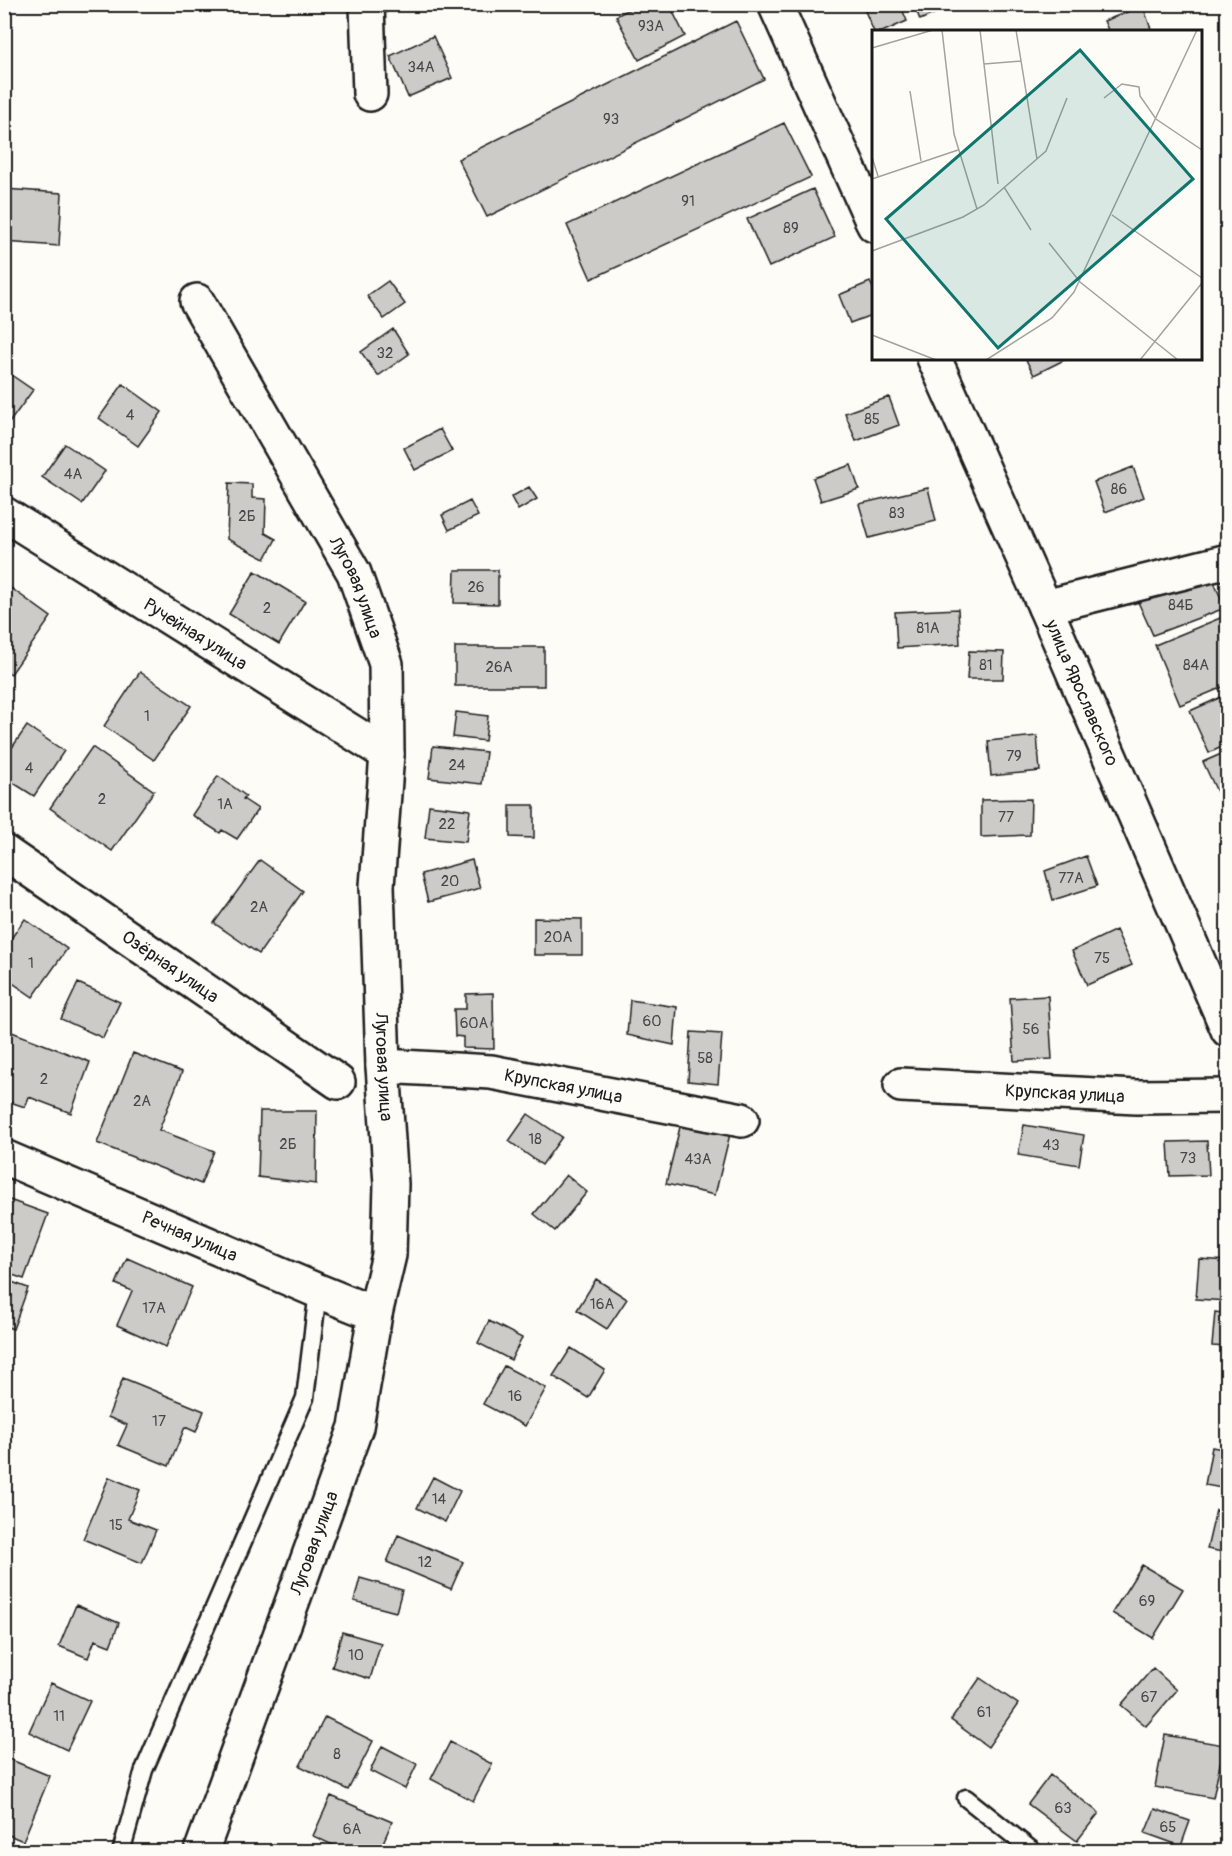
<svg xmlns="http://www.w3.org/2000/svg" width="1232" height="1856" viewBox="0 0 1232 1856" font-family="Pangolin,sans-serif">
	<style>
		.building { fill: #cccbc8; stroke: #1c1c1c; stroke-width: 1.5 }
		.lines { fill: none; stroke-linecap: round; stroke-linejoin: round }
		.service-casing { stroke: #1c1c1c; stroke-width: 21 }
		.minor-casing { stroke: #1c1c1c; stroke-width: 38 }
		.tertiary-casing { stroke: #1c1c1c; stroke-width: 38 }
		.service { stroke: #fdfcf7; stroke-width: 16 }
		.minor { stroke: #fdfcf7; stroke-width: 33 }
		.tertiary { stroke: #fdfcf7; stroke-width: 33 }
		.labels { text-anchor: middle; stroke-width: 6; stroke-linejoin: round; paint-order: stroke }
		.number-label { font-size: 15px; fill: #484847 }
		.street-label { font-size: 18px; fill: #1c1c1c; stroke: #fdfcf7 }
		.inset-road { fill: none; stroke: #a3a29f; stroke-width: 1.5 }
		.view { fill: #0f766e; fill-opacity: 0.15; stroke: #0f766e; stroke-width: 3 }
		.inset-edge { fill: none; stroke: #1c1c1c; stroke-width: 3 }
	</style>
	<rect width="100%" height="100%" fill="#fdfcf7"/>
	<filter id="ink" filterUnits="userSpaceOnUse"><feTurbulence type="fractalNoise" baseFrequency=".0167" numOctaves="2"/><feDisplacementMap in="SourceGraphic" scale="12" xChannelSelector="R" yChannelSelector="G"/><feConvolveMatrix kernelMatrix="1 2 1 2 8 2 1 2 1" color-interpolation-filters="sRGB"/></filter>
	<g filter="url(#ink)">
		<path class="building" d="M639,4H669L685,36L639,60L616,16Z
			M862,4H900L907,21L882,32H874Z
			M914,4H956L920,20Z
			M1143,6L1152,32H1109L1104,21Z
			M736,21L764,79L487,217L458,159Z
			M433,36L452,78L408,97L390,56Z
			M784,123L811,177L591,279L567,225Z
			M4,189L62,193L59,246L4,242Z
			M813,189L835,237L769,267L747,219Z
			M388,281L405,304L384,319L367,296Z
			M870,282L874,290V314L850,323L839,295Z
			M393,329L409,354L378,376L361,352Z
			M1025,358H1068L1034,375Z
			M4,370L33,390L4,430Z
			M123,384L162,412L138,446L99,418Z
			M889,397L899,425L856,441L845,413Z
			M440,429L452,451L415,470L404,448Z
			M65,444L105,471L82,504L42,477Z
			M851,465L859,489L821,501L813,478Z
			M1133,467L1144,497L1105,512L1094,482Z
			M229,483L252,484V498L266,499L265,533L276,539L265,559L227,539Z
			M529,487L537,499L518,510L511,497Z
			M928,488L936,521L869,538L859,504Z
			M470,501L478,516L449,530L442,515Z
			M455,570H498V604L454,603Z
			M255,571L305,601L279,644L229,614Z
			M1210,573L1225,608L1153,635L1138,602Z
			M4,583L51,617L11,674L4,669Z
			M958,609L960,644L897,648L895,612Z
			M1225,616L1228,623V685L1180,705L1155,645Z
			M455,647H544V686H455Z
			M969,651L1004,652L1003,679H967Z
			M140,672L191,706L154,760L104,726Z
			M1228,694V744L1209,753L1190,711Z
			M456,712L488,716L485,741L453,737Z
			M27,726L64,751L34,796L4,777V759Z
			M1037,736L1040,771L991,776L988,741Z
			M433,746L486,752L482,784L429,778Z
			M92,747L154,791L112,851L50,808Z
			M1228,751V815L1203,762Z
			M218,776L246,796L243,799L258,809L237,839L222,830L220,833L192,815Z
			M1031,799L1030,835L981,837V800Z
			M429,805L470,810L466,842L425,838Z
			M510,805H534V838L510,837Z
			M1086,856L1097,886L1053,900L1045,871Z
			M260,860L303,891L259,954L214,923Z
			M472,860L480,888L428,902L421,874Z
			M534,918L582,919V955H534Z
			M25,919L67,949L33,997L4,977V948Z
			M1116,930L1132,965L1087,985L1072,951Z
			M78,983L120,1002L103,1038L61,1019Z
			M493,993L494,1049L463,1048V1037L455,1036L454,1009H466V994Z
			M1048,996L1052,1059L1014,1061L1010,998Z
			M630,1000L677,1007L674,1045L627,1035Z
			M4,1029L90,1062L71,1113L29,1097L25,1107L4,1100Z
			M691,1032L722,1034L718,1084L688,1081Z
			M133,1053L182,1072L159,1130L214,1151L201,1184L97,1143Z
			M260,1111H317L316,1184L258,1177Z
			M528,1114L562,1137L542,1165L509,1141Z
			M681,1123L730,1134L715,1195L666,1184Z
			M1024,1125L1084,1135L1079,1165L1018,1155Z
			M1207,1141L1209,1175L1170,1176L1168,1142Z
			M566,1175L587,1192L555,1231L534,1214Z
			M4,1198L48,1214L24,1279L4,1272Z
			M127,1258L192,1287L166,1347L117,1325L132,1291L116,1284Z
			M1199,1259L1228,1261V1301L1196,1299Z
			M4,1279L28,1288L13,1329L4,1326Z
			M596,1279L627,1299L607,1329L577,1310Z
			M1215,1312L1228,1314V1347L1212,1346Z
			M489,1321L522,1338L511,1360L478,1343Z
			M571,1348L605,1370L588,1398L553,1376Z
			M504,1366L546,1388L525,1426L483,1404Z
			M123,1378L204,1411L196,1432L185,1427L169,1466L118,1445L127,1425L108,1417Z
			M1212,1447L1228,1450V1489L1205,1485Z
			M109,1477L140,1490L128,1519L156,1530L142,1563L83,1539Z
			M433,1477L460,1491L445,1522L417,1508Z
			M1216,1510L1228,1512V1553L1207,1549Z
			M398,1535L463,1562L451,1589L387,1562Z
			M1142,1565L1183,1589L1153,1638L1112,1613Z
			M360,1578L402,1590L396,1612L354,1601Z
			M76,1605L119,1623L110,1646L95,1640L88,1658L59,1646Z
			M342,1632L381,1643L370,1679L332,1667Z
			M1153,1668L1177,1690L1146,1726L1121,1705Z
			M980,1678L1018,1704L988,1747L951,1720Z
			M51,1683L90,1701L67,1750L29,1732Z
			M325,1717L373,1741L348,1790L300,1766Z
			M1165,1735L1224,1745L1213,1798L1155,1787Z
			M450,1742L492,1764L473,1801L431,1779Z
			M382,1746L417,1764L405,1789L370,1771Z
			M4,1757L50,1776L23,1841L4,1833Z
			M1050,1775L1099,1813L1077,1841L1028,1804Z
			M331,1796L392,1822L379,1852H348L313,1836Z
			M1155,1809L1190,1821L1181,1846L1145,1833Z"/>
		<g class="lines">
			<g class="service-casing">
				<path id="service" d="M966,1798L1034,1852
					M121,1852L144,1770L305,1398L318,1291"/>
			</g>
			<g class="minor-casing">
				<g id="minor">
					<path d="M367,4L370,94"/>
					<path id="s1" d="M197,301L354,573L386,664L387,754L377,886L383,1066L391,1184L389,1255L375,1314L356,1427L201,1852"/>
					<path id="s2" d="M4,514L387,754"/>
					<path d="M1045,607L1228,561"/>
					<path id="s3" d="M4,852L338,1082"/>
					<path id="s4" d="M383,1066L491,1072L742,1120"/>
					<path id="s5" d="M901,1085L1136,1097L1228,1096"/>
					<path id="s6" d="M4,1157L318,1291L375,1314"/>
				</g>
			</g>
			<g class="tertiary-casing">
				<g id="tertiary">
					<path d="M775,4L874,225"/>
					<path id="s7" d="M934,358L1045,607L1228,1030"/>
				</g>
			</g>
			<use href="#service" class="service"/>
			<use href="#minor" class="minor"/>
			<use href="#tertiary" class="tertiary"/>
		</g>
	</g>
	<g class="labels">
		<g class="number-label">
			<text x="651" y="31">93А</text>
			<text x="421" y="72">34А</text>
			<text x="611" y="124">93</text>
			<text x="688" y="206">91</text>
			<text x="791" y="233">89</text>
			<text x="385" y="358">32</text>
			<text x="130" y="420">4</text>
			<text x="872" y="424">85</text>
			<text x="73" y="479">4А</text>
			<text x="1119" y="494">86</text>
			<text x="897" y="518">83</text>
			<text x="247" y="521">2Б</text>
			<text x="476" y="592">26</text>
			<text x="1181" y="610">84Б</text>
			<text x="267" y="613">2</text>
			<text x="928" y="633">81А</text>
			<text x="986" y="670">81</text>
			<text x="1196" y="670">84А</text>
			<text x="499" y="672">26А</text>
			<text x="147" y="721">1</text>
			<text x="1014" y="761">79</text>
			<text x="457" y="770">24</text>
			<text x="29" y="773">4</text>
			<text x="102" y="804">2</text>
			<text x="225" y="809">1А</text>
			<text x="1006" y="822">77</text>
			<text x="447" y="829">22</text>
			<text x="1071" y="883">77А</text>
			<text x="450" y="886">20</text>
			<text x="259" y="912">2А</text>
			<text x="558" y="942">20А</text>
			<text x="1102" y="963">75</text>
			<text x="31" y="968">1</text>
			<text x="652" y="1026">60</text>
			<text x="474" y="1028">60А</text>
			<text x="1031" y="1034">56</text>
			<text x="705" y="1063">58</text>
			<text x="44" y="1084">2</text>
			<text x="142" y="1106">2А</text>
			<text x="535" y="1144">18</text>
			<text x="288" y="1149">2Б</text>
			<text x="1051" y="1150">43</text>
			<text x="1188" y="1163">73</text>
			<text x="698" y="1164">43А</text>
			<text x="602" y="1309">16А</text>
			<text x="154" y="1313">17А</text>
			<text x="515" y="1401">16</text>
			<text x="159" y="1426">17</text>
			<text x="439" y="1504">14</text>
			<text x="116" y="1530">15</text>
			<text x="425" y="1567">12</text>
			<text x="1147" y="1606">69</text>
			<text x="356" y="1660">10</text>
			<text x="1149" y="1702">67</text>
			<text x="984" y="1717">61</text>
			<text x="59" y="1721">11</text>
			<text x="337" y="1759">8</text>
			<text x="1063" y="1813">63</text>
			<text x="1168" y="1832">65</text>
			<text x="352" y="1834">6А</text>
		</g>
		<g class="street-label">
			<text dy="6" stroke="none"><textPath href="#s1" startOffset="328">Луговая улица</textPath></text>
			<text dy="6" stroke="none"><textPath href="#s2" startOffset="226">Ручейная улица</textPath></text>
			<text dy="6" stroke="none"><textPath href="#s7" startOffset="366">улица Ярославского</textPath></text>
			<text dy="6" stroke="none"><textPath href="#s3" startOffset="202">Озёрная улица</textPath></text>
			<text dy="6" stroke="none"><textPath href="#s1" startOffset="814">Луговая улица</textPath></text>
			<text dy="6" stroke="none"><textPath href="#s4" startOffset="182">Крупская улица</textPath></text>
			<text dy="6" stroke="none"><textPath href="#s5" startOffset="164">Крупская улица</textPath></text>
			<text dy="6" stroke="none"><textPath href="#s6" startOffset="202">Речная улица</textPath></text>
			<text transform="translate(314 1543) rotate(-70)" y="6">Луговая улица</text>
		</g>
	</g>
	<g transform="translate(872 30)">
		<rect width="330" height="330" fill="#fdfcf7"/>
		<path class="inset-road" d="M70,0L82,104L105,179M108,0L126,154M144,0L165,129M0,18L61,0M112,34L149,31M38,61L49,131M232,68L250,54L267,57L268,66L284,89L330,120M0,127L6,146M0,149L86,120M132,157L159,200M240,185L330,248M177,213L208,252L306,330M0,221L91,187L112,175L174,121L195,68M0,305L64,330M114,330L180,288L202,262L325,0M268,330L330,253"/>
		<path class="view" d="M208,20L321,149L126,318L14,189Z"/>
		<rect width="330" height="330" class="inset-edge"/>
	</g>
	<rect width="1232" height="1856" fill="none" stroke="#fdfcf7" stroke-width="24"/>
	<rect x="12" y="12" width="1208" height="1832" fill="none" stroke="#1c1c1c" stroke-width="2" filter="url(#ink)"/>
</svg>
